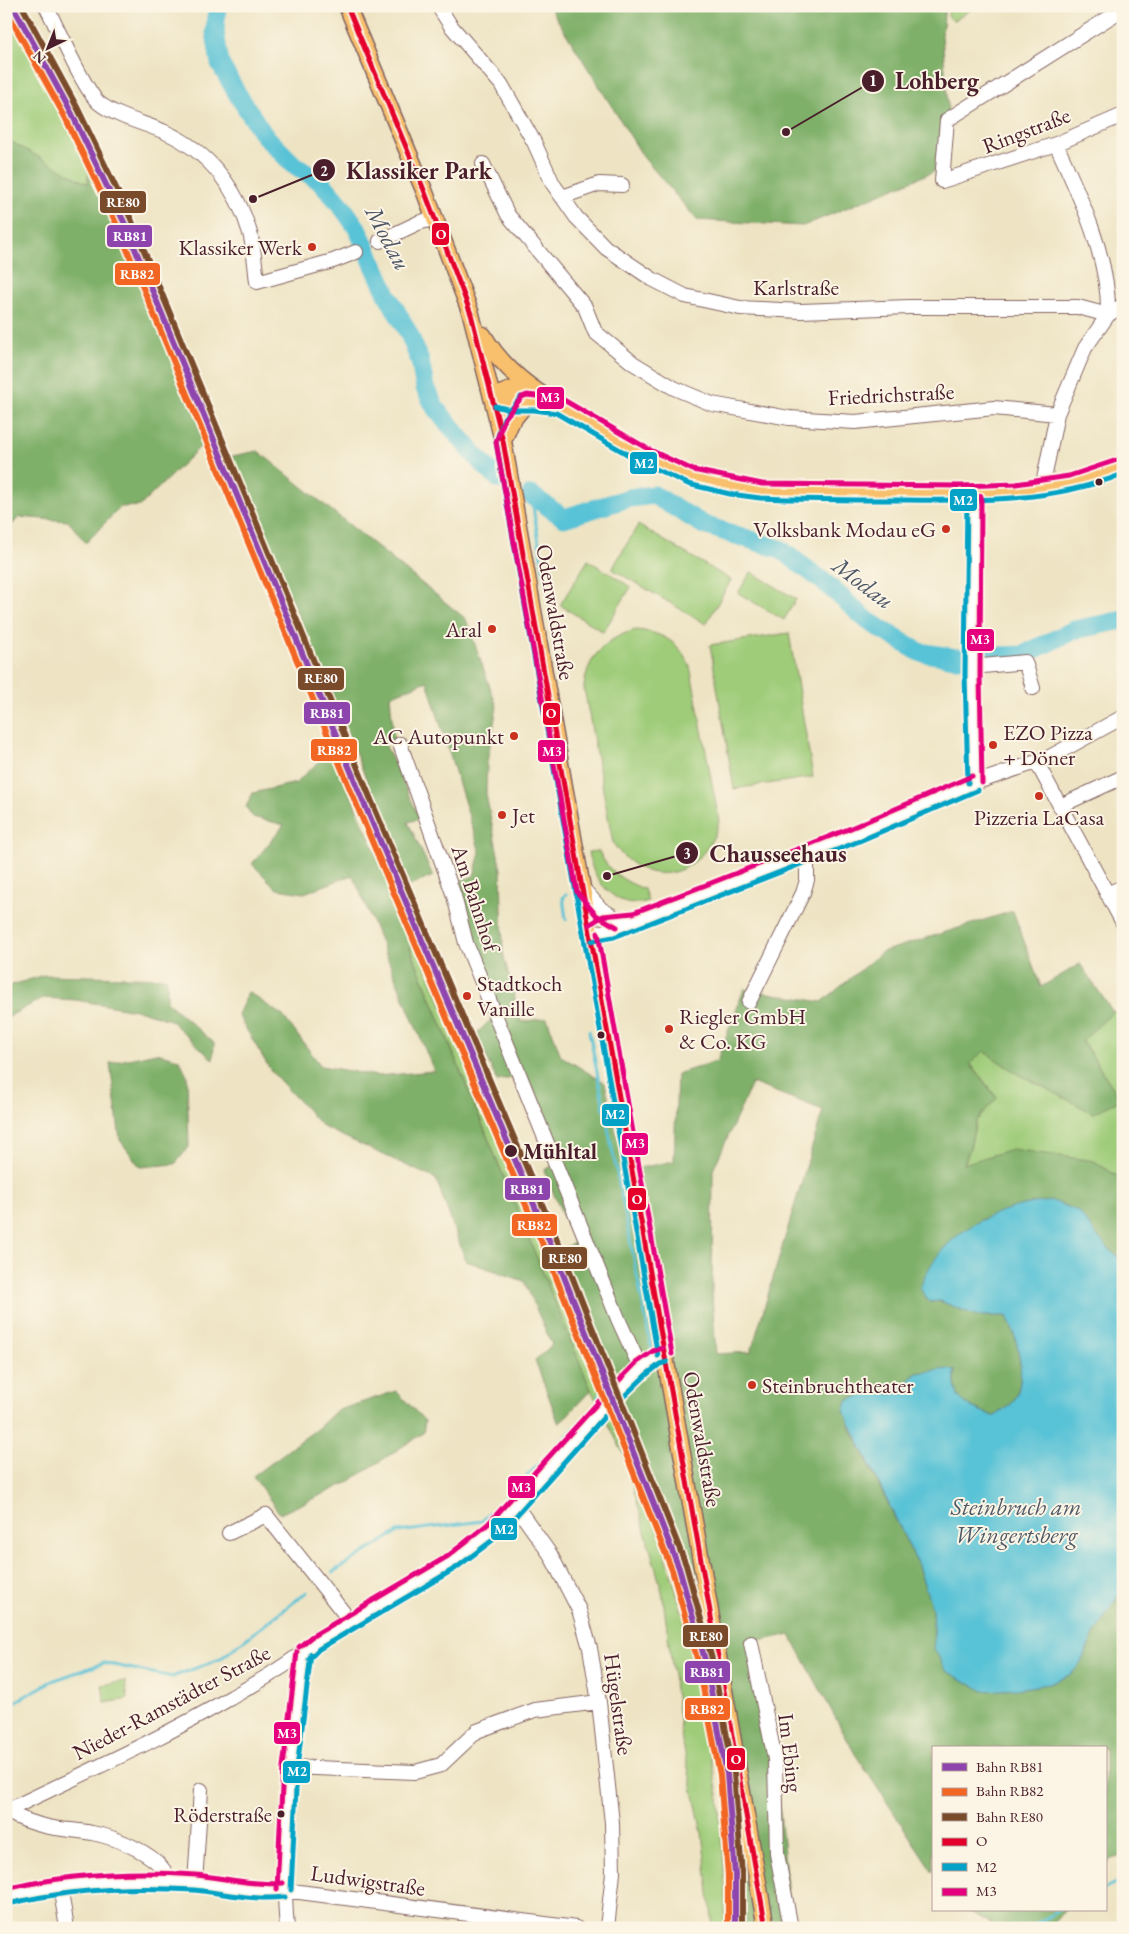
<svg xmlns="http://www.w3.org/2000/svg" width="1129" height="1934" viewBox="0 0 1129 1934" font-family="'EB Garamond',serif">
	<style>
		.green { fill: #9fcc79; stroke: #747652 }
		.forest { fill: #7fb069; stroke: #64684a; fill-rule: evenodd }
		.water { fill: #59c2d6; stroke: #527080 }
		.lines { fill: none; stroke-linecap: round; stroke-linejoin: round }
		.stream { stroke: #59c2d6; stroke-width: 3 }
		.river { stroke: #59c2d6; stroke-width: 19 }
		.minor-casing { stroke: #836461; stroke-width: 16 }
		.major-casing { stroke: #836461; stroke-width: 19 }
		.minor { stroke: #fff; stroke-width: 14 }
		.major { stroke: #f8bf6c; stroke-width: 16 }
		.bus-1-casing { stroke: #fcf5e5; stroke-width: 9 }
		.bus-2-casing { stroke: #fcf5e5; stroke-width: 9 }
		.bus-3-casing { stroke: #fcf5e5; stroke-width: 9 }
		.bus-1 { stroke: #e4002b; stroke-width: 5 }
		.bus-2 { stroke: #04a2c6; stroke-width: 5 }
		.bus-3 { stroke: #e5007d; stroke-width: 5 }
		.rail-1-casing { stroke: #fcf5e5; stroke-width: 10 }
		.rail-2-casing { stroke: #fcf5e5; stroke-width: 10 }
		.rail-3-casing { stroke: #fcf5e5; stroke-width: 10 }
		.rail-1 { stroke: #8e44ad; stroke-width: 6 }
		.rail-2 { stroke: #f26522; stroke-width: 6 }
		.rail-3 { stroke: #7a4b2a; stroke-width: 6 }
		.poi-dot { fill: #c8321e; stroke: #fcf5e5; stroke-width: 2 }
		.bus-dot { fill: #4a1f2b; stroke: #fcf5e5; stroke-width: 2 }
		.labels { text-anchor: middle; stroke-width: 4; stroke-linejoin: round; paint-order: stroke }
		.bus-label { font-size: 21px; fill: #4a1f2b; stroke: #fcf5e5; text-anchor: end }
		.street-label { font-size: 22px; fill: #4a1f2b; stroke: #fcf5e5 }
		.poi-label { font-size: 22px; fill: #4a1f2b; stroke: #fcf5e5; text-anchor: start }
		.stop-label { font-size: 22px; font-weight: bold; fill: #4a1f2b; stroke: #fcf5e5; text-anchor: start }
		.water-label { font-size: 24px; font-style: italic; fill: #4f5867; stroke: #fcf5e5 }
		.leader { fill: none; stroke: #4a1f2b; stroke-width: 2 }
		.callout-dot { fill: #4a1f2b; stroke: #fcf5e5; stroke-width: 2 }
		.mark-label { font-size: 15px; text-anchor: middle; font-weight: bold; fill: #fff }
		.callout-label { font-size: 24px; text-anchor: middle; font-weight: bold; fill: #4a1f2b; stroke: #fcf5e5; stroke-width: 4; stroke-linejoin: round; paint-order: stroke }
		.line-badge { stroke: #fcf5e5; stroke-width: 2 }
		.badge-label { font-size: 14px; text-anchor: middle; font-weight: bold; fill: #fff }
	</style>
	<rect width="100%" height="100%" fill="#fcf5e5"/>
	<filter id="ink" filterUnits="userSpaceOnUse"><feTurbulence type="fractalNoise" baseFrequency=".02" numOctaves="2"/><feDisplacementMap in="SourceGraphic" scale="10" xChannelSelector="R" yChannelSelector="G"/><feConvolveMatrix kernelMatrix="1 2 1 2 8 2 1 2 1" color-interpolation-filters="sRGB"/></filter>
	<filter id="wash" filterUnits="userSpaceOnUse"><feTurbulence type="fractalNoise" baseFrequency=".0096" numOctaves="4" result="noise"/><feDisplacementMap in="SourceGraphic" scale="20" xChannelSelector="R" yChannelSelector="G"/><feGaussianBlur stdDeviation="1.12" result="paint"/><feColorMatrix in="noise" values="0 0 0 0 0 0 0 0 0 0 0 0 0 0 0 0 0 1.4 0 .05"/><feComposite in="paint" operator="in"/></filter>
	<g filter="url(#wash)">
		<rect width="100%" height="100%" fill="#eee4c4"/>
		<path class="green" d="M948,6H977L953,21L948,16Z
			M6,7L89,160L88,185L6,139Z
			M638,525L731,580L706,624L612,569Z
			M588,560L631,587L603,632L560,605Z
			M751,572L796,599L784,620L738,593Z
			M636,630C661,632 680,642 690,666L719,821C705,877 646,894 613,843L584,688C586,657 607,637 636,630Z
			M789,633L813,777L734,789L710,645Z
			M599,851C608,872 624,881 644,889L648,901C616,912 592,879 588,852Z
			M416,944L564,1290L658,1528L685,1622L719,1799L725,1884V1928H713L702,1833L681,1735L662,1591L623,1453L591,1390L410,947Z
			M1122,1010L1123,1180L1094,1161L964,1165L970,1148L976,1121L997,1098L970,1063L984,1051L1013,1071L1093,1113L1120,1099L1082,1040L1113,1012Z
			M125,1681L128,1699L105,1703L102,1685Z"/>
		<path class="forest" d="M549,6H945L942,35L948,106L940,169L803,226L697,220L644,158Z
			M6,139L88,184L89,160L118,221L207,440L140,506L120,507L86,543L68,521L19,517L6,532Z
			M258,451L466,619L497,707L487,762L486,794L501,870L503,953L521,1022L547,1018L561,1056L605,1083L625,1171L674,1161L677,1074L717,1061L744,989L822,1002L882,952L1013,911L1041,987L1080,964L1113,1012L1082,1041L1121,1100L1093,1113L1013,1071L984,1051L970,1064L997,1098L976,1121L970,1148L964,1164L1012,1149L1094,1161L1123,1180V1262L1104,1244L984,1218L953,1239L929,1302L940,1301L977,1316H1007C1018,1339 1031,1389 1007,1408C1003,1411 997,1413 993,1416C967,1405 952,1403 955,1371L917,1373L892,1394L880,1392L864,1394L849,1424L917,1563L932,1608L934,1648L1049,1684L1071,1674L1080,1664L1095,1633L1123,1588V1856L1111,1859L1105,1866V1748H933V1872L855,1754L790,1634L751,1643L775,1759L791,1928H741L732,1779L701,1614L612,1381L559,1250L574,1243L544,1170L562,1162L526,1075L497,1081L476,1034L500,1011L478,954L456,882L474,876L480,852L427,681L390,696L394,740L384,742L420,819L408,822L433,876L410,886L317,658L228,457ZM752,1083L823,1110L751,1352L716,1354L712,1296L713,1170Z
			M331,750L416,944L410,948L591,1390L559,1424L535,1360L552,1345L524,1281L466,1261L436,1179L323,1127L271,1071L238,1015L248,992L283,1016L321,1066L377,1076L434,1071L353,875L304,893L277,889L252,864L284,825L253,817L246,807L253,793L296,783Z
			M44,975L167,978V1002L214,1043L213,1060L170,1020L141,1011L76,1000L43,998L6,1018V987Z
			M156,1053L179,1059L187,1075L189,1147L175,1164L140,1167L120,1140L110,1063Z
			M396,1391L425,1421L423,1433L347,1483L280,1514L253,1476L318,1428L336,1411Z
			M967,1910H1065L1049,1928H999Z"/>
		<path class="water" d="M1053,1201L1078,1211L1104,1244L1123,1262V1588L1095,1633L1080,1664L1071,1674L1061,1679L1049,1684L1017,1689L984,1691L946,1671L934,1648L932,1608L917,1563L844,1411L847,1400C863,1395 875,1391 892,1394L917,1373L948,1369L955,1371C952,1403 967,1405 993,1416C997,1413 1003,1411 1007,1408C1031,1389 1018,1339 1007,1316H977L940,1301L929,1302L920,1288C939,1233 997,1204 1053,1201Z"/>
		<g class="lines">
			<path class="stream" d="M531,495L546,585
				M566,894L563,898L566,919
				M589,1031L652,1351L643,1359
				M597,1407L600,1394
				M333,1572L398,1532L482,1521L582,1421
				M6,1707L52,1681L104,1663L172,1677L220,1659L307,1592
				M1105,1889L1123,1880
				M1031,1927L1059,1910"/>
			<path class="river" d="M217,6L215,32L220,64L238,95L264,135L292,163L321,182L340,204L357,228L388,296L409,334L420,361L425,388L436,409L480,461L499,479
				M531,495L564,518L629,498L654,495L704,525L780,549L824,582L868,621L919,652L956,658L1023,655L1074,630L1123,620"/>
		</g>
	</g>
	<g filter="url(#ink)">
		<g class="lines">
			<g class="minor-casing">
				<path id="minor" d="M46,6C57,27 84,90 99,103C117,117 144,123 165,132C208,151 237,188 250,233C254,248 255,266 257,282L333,261L356,252
					M438,6L451,26L501,84L534,142L553,184L576,217L606,248L652,279L685,296L740,308L801,311L909,307H1078L1108,315L1085,348L1057,414L1042,489
					M1123,9L947,120L942,181L1056,144L1123,115
					M1056,144C1079,194 1110,259 1108,315
					M483,164L508,215L585,307L595,332L633,363L674,388L712,404L789,418L855,422L994,408L1057,414
					M562,197L599,184L622,185
					M380,241L418,223L435,218
					M1108,315L1123,305
					M974,496C975,592 969,687 975,783
					M972,667L1025,662L1033,688
					M400,744L454,896L466,943L619,1321L641,1369
					M1037,763L1123,923
					M1060,806L1123,777
					M584,890L601,909L621,921
					M1107,894L1123,887
					M591,934L611,930L854,835L975,783L1048,758L1123,717
					M749,1002L803,893L807,880V853
					M516,1506L550,1554L579,1610L590,1648L599,1702L612,1823L613,1873L607,1928
					M229,1533L266,1515L351,1622
					M751,1643L775,1759L777,1854L791,1928
					M290,1767L415,1772L441,1765L477,1731L535,1710L599,1702
					M6,1811C82,1774 159,1740 232,1697C261,1681 289,1664 315,1643L452,1562L493,1530L608,1402L641,1369L657,1357L665,1355
					M6,1811C20,1819 34,1824 49,1827C63,1830 78,1830 92,1833C114,1837 166,1856 168,1882
					M195,1883L201,1790
					M60,1886L67,1928
					M6,1897L40,1888L98,1883H195L284,1890L576,1928
					M287,1928C279,1837 293,1744 304,1653"/>
			</g>
			<g class="major-casing">
				<path id="major" d="M347,6L424,190L471,314L503,441L766,1928
					M483,335C512,386 565,408 613,436C638,451 663,467 690,477C713,486 737,488 761,491C810,492 858,493 906,493C980,495 1054,497 1123,466
					M493,397L511,403L552,405
					M493,397L513,389L535,391
					M503,441L511,422L527,402"/>
			</g>
			<use href="#minor" class="minor"/>
			<use href="#major" class="major"/>
			<g class="bus-1-casing">
				<path id="bus-1" d="M347,6L424,190L471,314L503,441L766,1928"/>
			</g>
			<g class="bus-2-casing">
				<path id="bus-2" d="M521,397L504,418L496,442L658,1356
					M495,406L511,410H534L556,413L641,462L688,484L730,494L760,498C808,500 857,500 905,500C980,501 1052,502 1123,474
					M967,496L965,675L968,783
					M592,941L614,937L857,842L978,790
					M309,1659L319,1649L456,1568L498,1536L613,1407L646,1375L660,1364L667,1362
					M291,1890L297,1768L311,1654
					M8,1904C69,1889 131,1886 194,1890C224,1893 254,1901 285,1897"/>
			</g>
			<g class="bus-3-casing">
				<path id="bus-3" d="M981,496L980,675L982,783
					M589,925L603,916L633,913L711,883L851,828L972,776
					M617,927L596,915L577,892L496,442L505,418L522,397L527,395L562,399L648,449L693,470L762,484L961,486L1016,484L1069,476L1120,459
					M598,933L672,1354
					M299,1647L311,1637L448,1556L488,1524L603,1397L636,1363L653,1351L663,1348
					M6,1889C69,1874 132,1870 196,1875C225,1878 254,1886 283,1883
					M277,1890L283,1767L297,1652"/>
			</g>
			<use href="#bus-1" class="bus-1"/>
			<use href="#bus-2" class="bus-2"/>
			<use href="#bus-3" class="bus-3"/>
			<g class="rail-1-casing">
				<path id="rail-1" d="M13,6L71,112L124,222L367,810L557,1259L679,1568L705,1660L727,1774L735,1875V1928"/>
			</g>
			<g class="rail-2-casing">
				<path id="rail-2" d="M6,10L64,115L117,225L360,813L550,1262L672,1570L698,1662L720,1775L728,1875V1928"/>
			</g>
			<g class="rail-3-casing">
				<path id="rail-3" d="M22,6L78,109L131,219L374,807L564,1256L686,1565L712,1659L734,1773L742,1874V1928"/>
			</g>
			<use href="#rail-1" class="rail-1"/>
			<use href="#rail-2" class="rail-2"/>
			<use href="#rail-3" class="rail-3"/>
		</g>
	</g>
	<g class="poi-dot">
		<circle cx="312" cy="247" r="5"/>
		<circle cx="946" cy="529" r="5"/>
		<circle cx="492" cy="629" r="5"/>
		<circle cx="514" cy="736" r="5"/>
		<circle cx="993" cy="745" r="5"/>
		<circle cx="1039" cy="796" r="5"/>
		<circle cx="502" cy="815" r="5"/>
		<circle cx="467" cy="996" r="5"/>
		<circle cx="669" cy="1029" r="5"/>
		<circle cx="752" cy="1385" r="5"/>
	</g>
	<g class="bus-dot">
		<circle cx="1099" cy="482" r="4.5"/>
		<circle cx="601" cy="1035" r="4.5"/>
		<circle cx="511" cy="1151" r="7"/>
		<circle cx="281" cy="1814" r="4.5"/>
	</g>
	<g class="labels">
		<g class="bus-label">
			<text x="272" y="1822">Röderstraße</text>
		</g>
		<g class="street-label">
			<text transform="translate(1026 130) rotate(-21)" y="8">Ringstraße</text>
			<text x="796" y="295">Karlstraße</text>
			<text transform="translate(891 394) rotate(-3)" y="8">Friedrichstraße</text>
			<text transform="translate(556 612) rotate(80)" y="8">Odenwaldstraße</text>
			<text transform="translate(476 898) rotate(72)" y="8">Am Bahnhof</text>
			<text transform="translate(703 1439) rotate(80)" y="8">Odenwaldstraße</text>
			<text transform="translate(171 1702) rotate(-28)" y="8">Nieder-Ramstädter Straße</text>
			<text transform="translate(619 1704) rotate(82)" y="8">Hügelstraße</text>
			<text transform="translate(791 1753) rotate(83)" y="8">Im Ebing</text>
			<text transform="translate(368 1880) rotate(8)" y="8">Ludwigstraße</text>
		</g>
		<g class="poi-label">
			<text x="302" y="255" text-anchor="end">Klassiker Werk</text>
			<text x="936" y="537" text-anchor="end">Volksbank Modau eG</text>
			<text x="482" y="637" text-anchor="end">Aral</text>
			<text x="1003" y="740">EZO Pizza<tspan x="1003" dy="25">+ Döner</tspan></text>
			<text x="504" y="744" text-anchor="end">AC Autopunkt</text>
			<text x="512" y="823">Jet</text>
			<text x="1039" y="825" text-anchor="middle">Pizzeria LaCasa</text>
			<text x="477" y="991">Stadtkoch<tspan x="477" dy="25">Vanille</tspan></text>
			<text x="679" y="1024">Riegler GmbH<tspan x="679" dy="25">&amp; Co. KG</tspan></text>
			<text x="762" y="1393">Steinbruchtheater</text>
		</g>
		<g class="stop-label">
			<text x="523" y="1159">Mühltal</text>
		</g>
		<g class="water-label">
			<text transform="translate(388 238) rotate(62)" y="8">Modau</text>
			<text transform="translate(863 583) rotate(37)" y="8">Modau</text>
			<text x="1016" y="1515">Steinbruch am<tspan x="1016" dy="28">Wingertsberg</tspan></text>
		</g>
	</g>
	<path class="leader" d="M786 132L873 81M253 199L324 170M607 876L687 853"/>
	<g class="callout-dot">
		<circle cx="786" cy="132" r="5"/>
		<circle cx="253" cy="199" r="5"/>
		<circle cx="607" cy="876" r="5"/>
		<circle cx="873" cy="81" r="12"/>
		<circle cx="324" cy="170" r="12"/>
		<circle cx="687" cy="853" r="12"/>
	</g>
	<g class="mark-label">
		<text x="873" y="86">1</text>
		<text x="324" y="176">2</text>
		<text x="687" y="859">3</text>
	</g>
	<g class="callout-label">
		<text x="937" y="89">Lohberg</text>
		<text x="419" y="179">Klassiker Park</text>
		<text x="778" y="862">Chausseehaus</text>
	</g>
	<g class="line-badge">
		<rect x="99" y="190" width="48" height="24" rx="5" fill="#7a4b2a"/>
		<rect x="431" y="222" width="19" height="24" rx="5" fill="#e4002b"/>
		<rect x="106" y="224" width="47" height="24" rx="5" fill="#8e44ad"/>
		<rect x="114" y="262" width="47" height="24" rx="5" fill="#f26522"/>
		<rect x="536" y="386" width="29" height="24" rx="5" fill="#e5007d"/>
		<rect x="629" y="451" width="29" height="24" rx="5" fill="#04a2c6"/>
		<rect x="949" y="488" width="29" height="24" rx="5" fill="#04a2c6"/>
		<rect x="966" y="628" width="29" height="24" rx="5" fill="#e5007d"/>
		<rect x="297" y="667" width="48" height="24" rx="5" fill="#7a4b2a"/>
		<rect x="303" y="701" width="48" height="24" rx="5" fill="#8e44ad"/>
		<rect x="542" y="702" width="19" height="24" rx="5" fill="#e4002b"/>
		<rect x="310" y="738" width="48" height="24" rx="5" fill="#f26522"/>
		<rect x="537" y="739" width="29" height="24" rx="5" fill="#e5007d"/>
		<rect x="601" y="1103" width="29" height="24" rx="5" fill="#04a2c6"/>
		<rect x="621" y="1132" width="28" height="24" rx="5" fill="#e5007d"/>
		<rect x="504" y="1177" width="47" height="24" rx="5" fill="#8e44ad"/>
		<rect x="627" y="1187" width="20" height="24" rx="5" fill="#e4002b"/>
		<rect x="511" y="1213" width="47" height="24" rx="5" fill="#f26522"/>
		<rect x="541" y="1246" width="47" height="24" rx="5" fill="#7a4b2a"/>
		<rect x="507" y="1475" width="29" height="24" rx="5" fill="#e5007d"/>
		<rect x="490" y="1517" width="28" height="24" rx="5" fill="#04a2c6"/>
		<rect x="682" y="1624" width="47" height="24" rx="5" fill="#7a4b2a"/>
		<rect x="684" y="1660" width="47" height="24" rx="5" fill="#8e44ad"/>
		<rect x="684" y="1697" width="47" height="24" rx="5" fill="#f26522"/>
		<rect x="273" y="1721" width="28" height="24" rx="5" fill="#e5007d"/>
		<rect x="726" y="1747" width="20" height="24" rx="5" fill="#e4002b"/>
		<rect x="282" y="1760" width="29" height="24" rx="5" fill="#04a2c6"/>
	</g>
	<g class="badge-label">
		<text x="123" y="207">RE80</text>
		<text x="441" y="239">O</text>
		<text x="130" y="241">RB81</text>
		<text x="137" y="279">RB82</text>
		<text x="550" y="402">M3</text>
		<text x="644" y="468">M2</text>
		<text x="963" y="505">M2</text>
		<text x="980" y="644">M3</text>
		<text x="321" y="683">RE80</text>
		<text x="327" y="718">RB81</text>
		<text x="551" y="718">O</text>
		<text x="334" y="755">RB82</text>
		<text x="552" y="756">M3</text>
		<text x="615" y="1119">M2</text>
		<text x="635" y="1148">M3</text>
		<text x="527" y="1194">RB81</text>
		<text x="637" y="1204">O</text>
		<text x="534" y="1230">RB82</text>
		<text x="565" y="1263">RE80</text>
		<text x="521" y="1492">M3</text>
		<text x="504" y="1534">M2</text>
		<text x="706" y="1641">RE80</text>
		<text x="707" y="1677">RB81</text>
		<text x="707" y="1714">RB82</text>
		<text x="287" y="1738">M3</text>
		<text x="736" y="1764">O</text>
		<text x="297" y="1776">M2</text>
	</g>
	<rect width="1129" height="1934" fill="none" stroke="#fcf5e5" stroke-width="25"/>
	<rect x="932" y="1746" width="175" height="165" fill="#fcf5e5" stroke="#b59f9b"/>
	<rect x="942" y="1763" width="25" height="8" fill="#8e44ad" stroke="#b59f9b"/>
	<text x="976" y="1772" font-size="15" fill="#4a1f2b">Bahn RB81</text>
	<rect x="942" y="1788" width="25" height="8" fill="#f26522" stroke="#b59f9b"/>
	<text x="976" y="1796" font-size="15" fill="#4a1f2b">Bahn RB82</text>
	<rect x="942" y="1813" width="25" height="8" fill="#7a4b2a" stroke="#b59f9b"/>
	<text x="976" y="1822" font-size="15" fill="#4a1f2b">Bahn RE80</text>
	<rect x="942" y="1838" width="25" height="8" fill="#e4002b" stroke="#b59f9b"/>
	<text x="976" y="1846" font-size="15" fill="#4a1f2b">O</text>
	<rect x="942" y="1863" width="25" height="8" fill="#04a2c6" stroke="#b59f9b"/>
	<text x="976" y="1872" font-size="15" fill="#4a1f2b">M2</text>
	<rect x="942" y="1888" width="25" height="8" fill="#e5007d" stroke="#b59f9b"/>
	<text x="976" y="1896" font-size="15" fill="#4a1f2b">M3</text>
	<g transform="translate(48 48) rotate(223)" stroke="#fcf5e5" stroke-width="4" paint-order="stroke">
	<path d="M0-4L9 19L0 12L-9 19Z" fill="#4a1f2b"/>
	<text y="-8" font-size="14" font-weight="bold" text-anchor="middle" fill="#4a1f2b">N</text>
	</g>
</svg>
